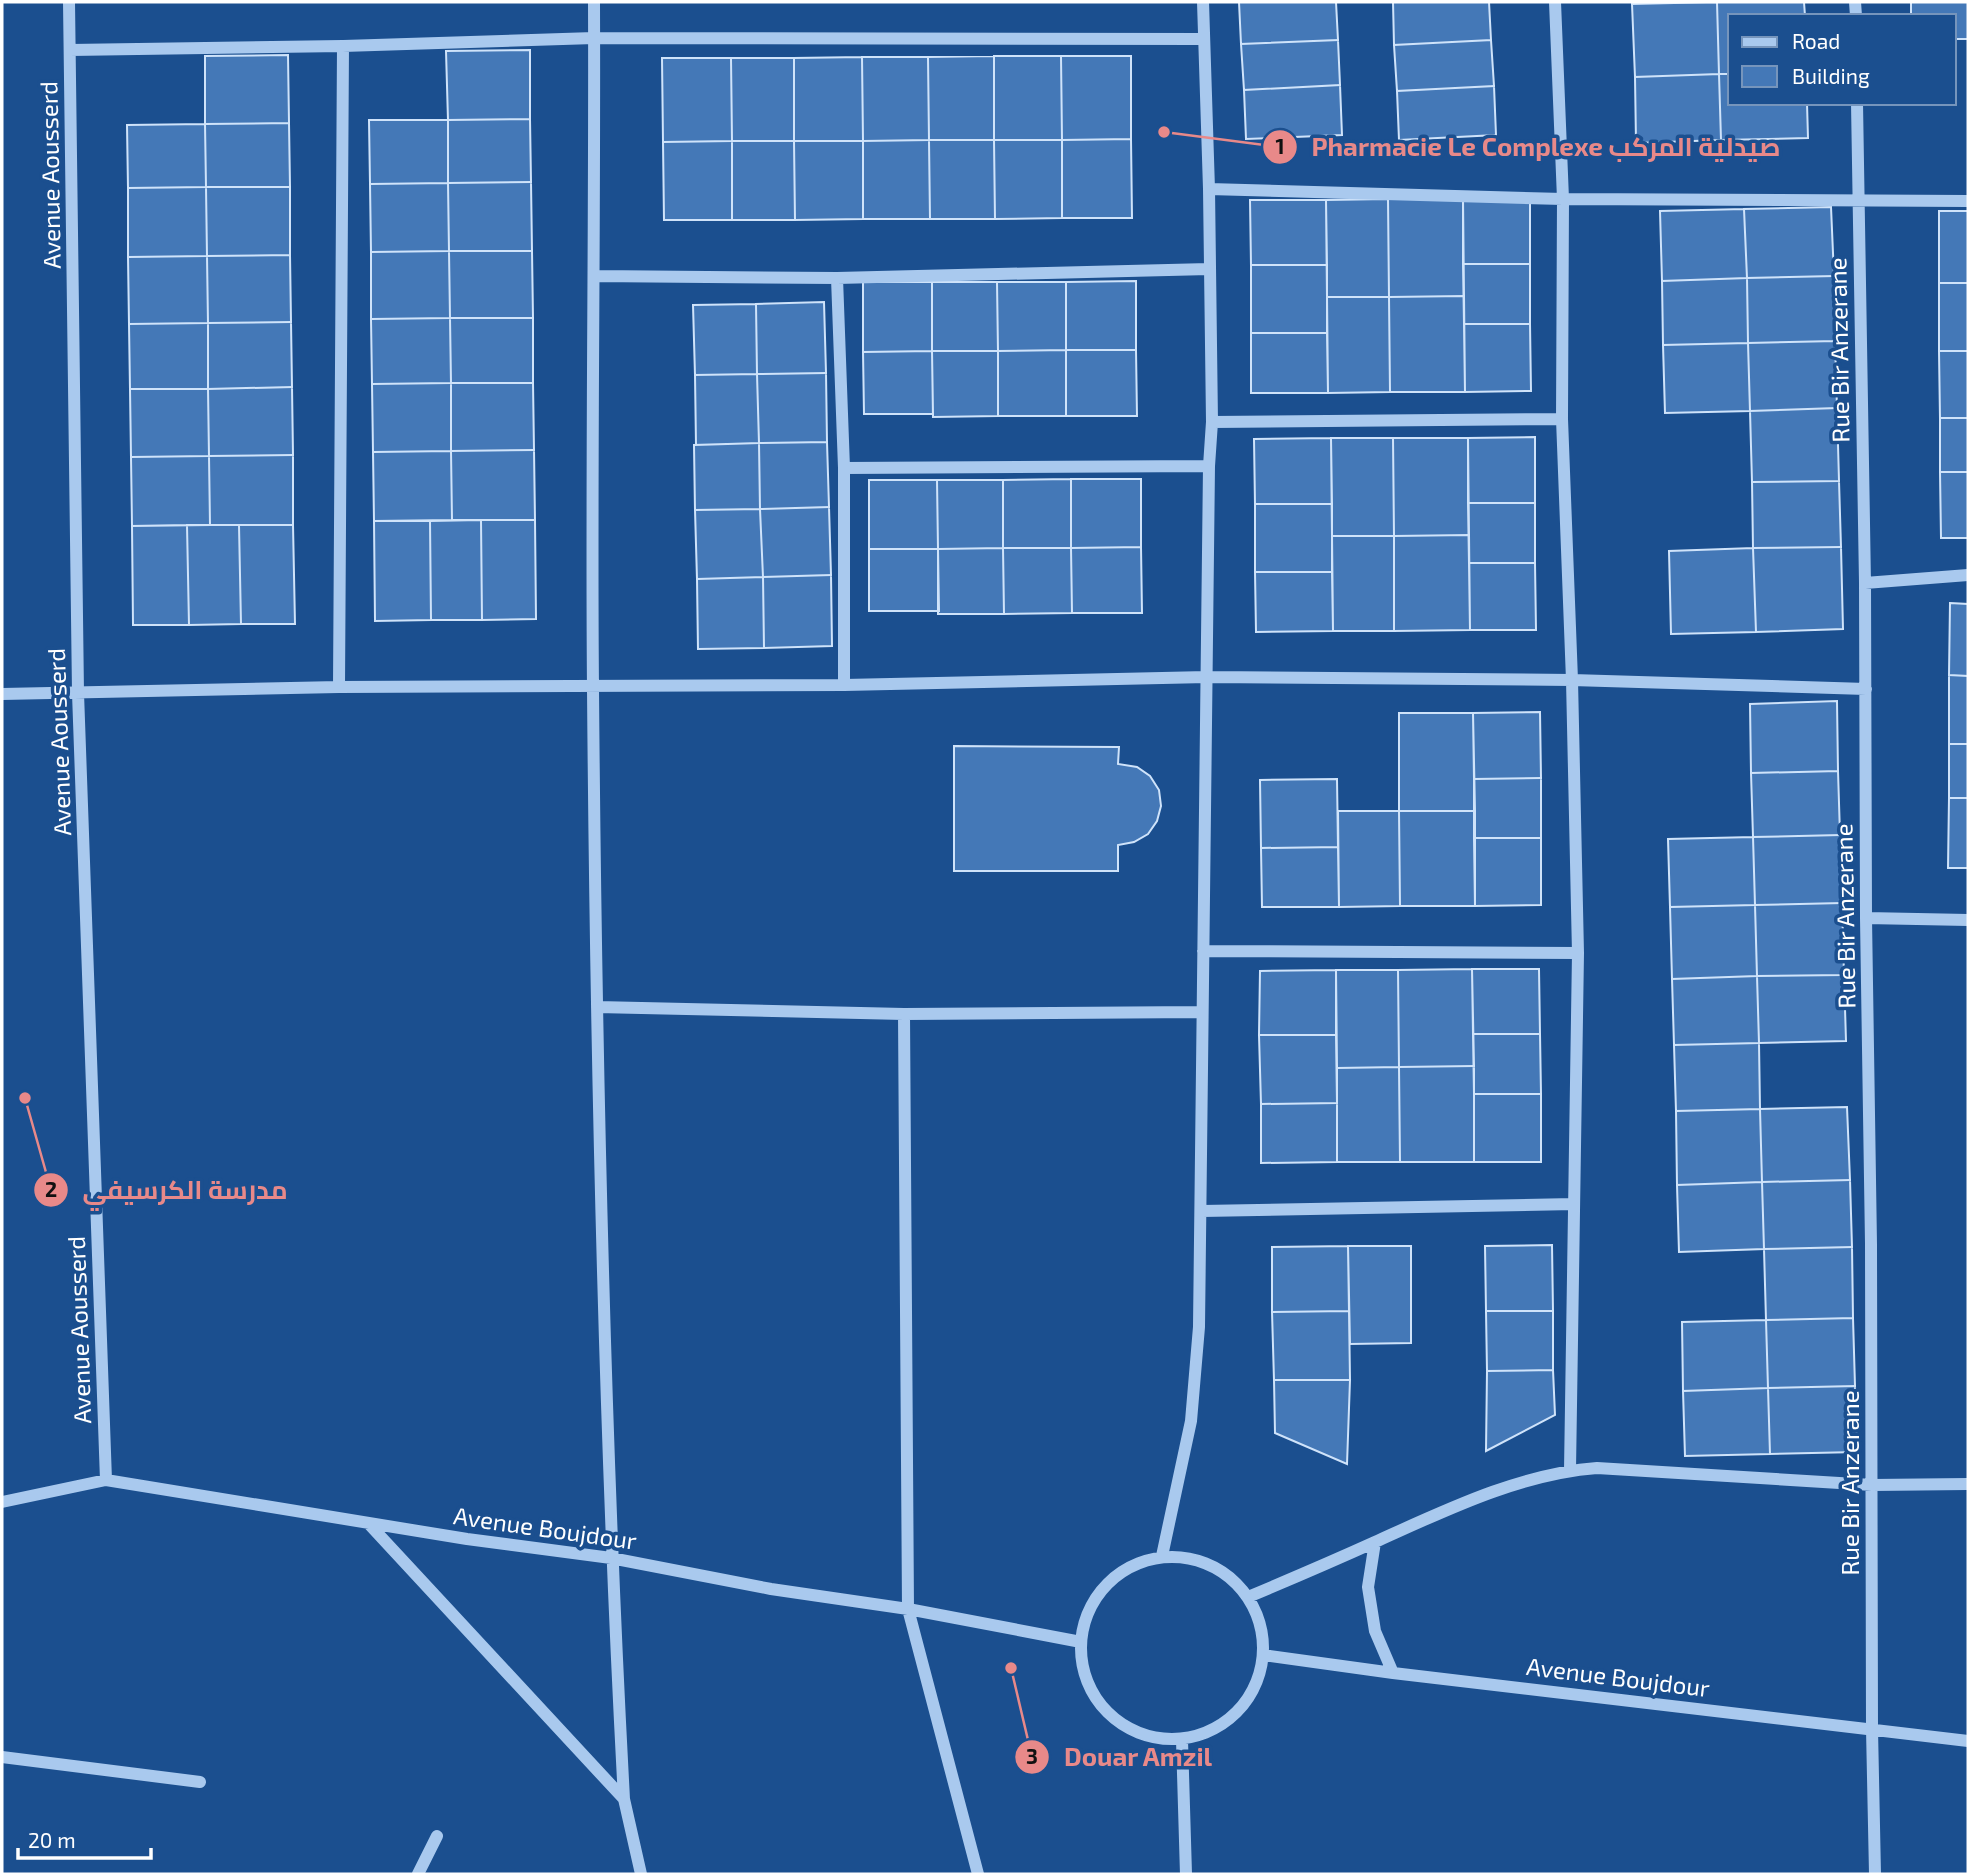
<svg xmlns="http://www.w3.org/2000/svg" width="1970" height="1876" viewBox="0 0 1970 1876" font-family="'Exo 2',Cairo,sans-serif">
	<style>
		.building { fill: #4478b7; stroke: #cfe3fa; stroke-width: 2 }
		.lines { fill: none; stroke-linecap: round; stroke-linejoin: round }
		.minor { stroke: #a9c9ee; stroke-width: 12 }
		.labels { text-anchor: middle; stroke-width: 7; stroke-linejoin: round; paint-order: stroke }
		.street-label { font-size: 24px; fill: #fff; stroke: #1b4f8f }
		.leader { fill: none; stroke: #e88989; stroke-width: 2.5 }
		.callout-dot { fill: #e88989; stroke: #1b4f8f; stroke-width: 2.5 }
		.mark-label { font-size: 21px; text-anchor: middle; font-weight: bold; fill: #111 }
		.callout-label { font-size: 26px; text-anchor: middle; font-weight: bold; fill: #e88989; stroke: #1b4f8f; stroke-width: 7; stroke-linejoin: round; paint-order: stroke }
	</style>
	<rect width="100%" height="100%" fill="#1b4f8f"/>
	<path class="building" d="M1239,2H1336L1338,40L1241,44Z
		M1393,2H1489L1491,40L1394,45Z
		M1632,2H1717L1632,4Z
		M1717,2H1804L1805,16H1730V74H1719Z
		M1717,2L1719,74L1635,77L1632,4Z
		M1911,2H1968V39H1954V16H1911Z
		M1338,40L1340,85L1244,90L1241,44Z
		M1491,40L1494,86L1397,91L1394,45Z
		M530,50V119L448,120L446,51Z
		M288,55L289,123L205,124V56Z
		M994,56H1061L1062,140H994Z
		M994,56V140H929L928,57Z
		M1061,56H1131V139L1062,140Z
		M862,57L863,141H794V58Z
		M862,57H928L929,140L863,141Z
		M662,58H731L732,141L663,142Z
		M731,58H794V141H732Z
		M1719,74L1721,140L1636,143L1635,77Z
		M1719,74H1730V103H1807L1808,138L1721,140Z
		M1340,85L1342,135L1246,139L1244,90Z
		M1494,86L1496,135L1399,140L1397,91Z
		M530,119L531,182L448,183V120Z
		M369,120H448V183L370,184Z
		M289,123L290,187H206L205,124Z
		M205,124L206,187L128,188L127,125Z
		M1131,139L1132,218H1062V140Z
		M929,140H994L995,219H930Z
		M929,140L930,219H863V141Z
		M994,140H1062V218L995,219Z
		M732,141H794L795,220H732Z
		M732,141V220H664L663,142Z
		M794,141H863V219L795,220Z
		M531,182L532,251H449L448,183Z
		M448,183L449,251L371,252L370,184Z
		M206,187H290V255L207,256Z
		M206,187L207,256L128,257V188Z
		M1530,198V264H1463V199Z
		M1388,199H1463L1464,296L1389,297Z
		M1388,199L1389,297H1327L1326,200Z
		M1250,200H1326L1327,265H1251Z
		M1831,207L1834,276L1747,278L1744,209Z
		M1744,209L1747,278L1662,281L1660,211Z
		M1939,211H1968V283H1939Z
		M449,251L450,318L371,319V252Z
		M449,251H532L533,318H450Z
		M290,255L291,322L208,323L207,256Z
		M207,256L208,323L129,324L128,257Z
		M1463,264H1530V324H1464Z
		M1251,265H1327V333H1251Z
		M1834,276L1835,341L1748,343L1747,278Z
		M1747,278L1748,343L1663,345L1662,281Z
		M1136,281V350H1066V282Z
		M863,282H932V351L863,352Z
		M932,282H997L998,351H932Z
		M997,282H1066V350L998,351Z
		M1939,283H1968V351H1939Z
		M1464,296L1465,392H1390L1389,297Z
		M1327,297H1389L1390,392L1328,393Z
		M824,302L826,373L757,374L756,304Z
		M756,304L757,374L695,375L693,305Z
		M450,318H533V383H451Z
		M450,318L451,383L372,384L371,319Z
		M291,322L292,387L208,389V323Z
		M208,323V389H130L129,324Z
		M1464,324H1530L1531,391L1465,392Z
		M1251,333H1327L1328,393H1251Z
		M1835,341L1837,408L1750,411L1748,343Z
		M1748,343L1750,411L1665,413L1663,345Z
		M1066,350H1136L1137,416H1066Z
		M1066,350V416H998V351Z
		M932,351L933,414H864L863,352Z
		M932,351H998V416L933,417Z
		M1939,351H1968V418H1940Z
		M826,373L827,442L759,443L757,374Z
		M757,374L759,443L696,445L695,375Z
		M451,383V451L373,452L372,384Z
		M451,383H533L534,450L451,451Z
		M292,387L293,455L209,456L208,389Z
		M130,389H208L209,456L131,457Z
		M1837,408L1839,481L1752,482L1750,411Z
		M1940,418H1968V472H1940Z
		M1535,437V503H1468V438Z
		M1331,438L1332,504H1255L1254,439Z
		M1331,438H1393L1394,536H1332Z
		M1393,438H1468L1469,535L1394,536Z
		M827,442L829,507L760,509L759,443Z
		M759,443L760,509L695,510L694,445Z
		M534,450L535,520H452L451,451Z
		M451,451L452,520L374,521L373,452Z
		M293,455V525H210L209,456Z
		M209,456L210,525L132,526L131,457Z
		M1940,472H1968V538H1941Z
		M1071,479H1141V547L1071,548Z
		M1071,479V548H1003V480Z
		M869,480H937L938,549H869Z
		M937,480H1003V548L938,549Z
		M1839,481L1841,547L1753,548L1752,482Z
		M1468,503H1535V563H1469Z
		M1255,504H1332V572H1255Z
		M829,507L831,575L763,577L760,509Z
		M760,509L763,577L697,579L695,510Z
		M481,520L482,620H431L430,521Z
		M481,520H535L536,619L482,620Z
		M374,521H430L431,620L375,621Z
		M187,525L189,625H133L132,526Z
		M187,525H239L241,624L189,625Z
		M239,525H293L295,624H241Z
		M1469,535L1470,630L1394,631V536Z
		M1332,536H1394V631H1333Z
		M1141,547L1142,613H1072L1071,548Z
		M1841,547L1843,629L1756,632L1753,548Z
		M1003,548L1004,614H938V549Z
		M1003,548H1071L1072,613L1004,614Z
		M1753,548L1756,632L1671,634L1669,551Z
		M869,549H938L939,611H869Z
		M1469,563H1535L1536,630H1470Z
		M1255,572H1332L1333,631L1256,632Z
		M831,575L832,646L764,648L763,577Z
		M763,577L764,648L698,649L697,579Z
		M1950,603L1968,604V676L1949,675Z
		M1949,675L1968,676V744H1949Z
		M1837,701L1838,771L1751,773L1750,704Z
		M1540,712L1541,778L1474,779L1473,713Z
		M1399,713H1473L1475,811H1399Z
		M1949,744H1968V798H1949Z
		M954,746L1119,747L1118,764L1137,767L1150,776L1159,790L1161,806L1157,821L1148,834L1134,842L1118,845V871H954Z
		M1838,771L1840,835L1753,837L1751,773Z
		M1541,778V838H1474V779Z
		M1337,779L1338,847L1261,848L1260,780Z
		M1949,798H1968V868H1948Z
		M1338,811H1399L1400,906L1339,907Z
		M1399,811H1475V906H1400Z
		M1840,835L1842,903L1755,905L1753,837Z
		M1753,837L1755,905L1670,907L1668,839Z
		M1474,838H1541V905L1475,906Z
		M1338,847L1339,907H1262L1261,848Z
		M1842,903L1844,975L1757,976L1755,905Z
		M1755,905L1757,976L1672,979L1670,907Z
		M1472,969H1539L1540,1034H1473Z
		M1472,969L1474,1066L1399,1067L1398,970Z
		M1336,970V1035H1259L1260,971Z
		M1336,970H1398L1399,1067L1337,1068Z
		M1844,975L1846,1041L1759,1043L1757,976Z
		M1757,976L1759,1043L1674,1045L1672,979Z
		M1473,1034H1540L1541,1094H1474Z
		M1259,1035H1336L1337,1103L1261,1104Z
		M1759,1043L1760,1109L1676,1111L1674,1045Z
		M1474,1066V1162H1400L1399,1067Z
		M1399,1067L1400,1162H1337V1068Z
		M1474,1094H1541V1162H1474Z
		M1337,1103V1162L1261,1163V1104Z
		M1847,1107L1850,1180L1762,1182L1760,1109Z
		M1760,1109L1762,1182L1677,1185L1676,1111Z
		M1850,1180L1852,1247L1764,1249L1762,1182Z
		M1762,1182L1764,1249L1679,1252L1677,1185Z
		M1552,1245L1553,1311H1486L1485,1246Z
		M1348,1246L1349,1311L1272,1312V1247Z
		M1348,1246H1411V1343L1350,1344Z
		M1852,1247L1853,1318L1766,1320L1764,1249Z
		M1349,1311L1350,1380H1274L1272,1312Z
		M1486,1311H1553V1370L1487,1371Z
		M1853,1318L1855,1386L1768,1388L1766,1320Z
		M1766,1320L1768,1388L1683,1391L1682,1322Z
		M1553,1370L1555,1415L1486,1451L1487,1371Z
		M1274,1380H1350L1347,1464L1275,1433Z
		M1855,1386L1857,1452L1770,1454L1768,1388Z
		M1768,1388L1770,1454L1685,1456L1683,1391Z"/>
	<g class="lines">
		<path class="minor" d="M69,2L78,693L106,1480
			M594,2C595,231 591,460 593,689C596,1059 604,1430 624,1799
			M1555,2L1563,199L1562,419L1572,680L1578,953L1570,1470
			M1855,2L1856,16
			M70,50L343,46L594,38L1204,39
			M1857,103L1865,583L1866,918L1871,1244L1872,1729L1875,1874
			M1209,189L1563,199L1968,201
			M594,276L837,278L1209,269
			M837,278L844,468V685
			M1212,422L1562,419
			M844,468L1209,466
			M1865,583L1968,575
			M339,687L343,46
			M2,694L339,687L844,685L1207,677L1572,680L1866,689
			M1866,918L1968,920
			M1203,951L1578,953
			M597,1007L904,1014L1202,1012
			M904,1014L908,1609L978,1874
			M1202,1211L1574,1204
			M2,1502L106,1480L467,1539L611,1558L771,1589L908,1609L1081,1642
			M368,1523L624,1799L641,1874
			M1375,1542L1368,1587L1375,1631L1393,1673
			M1162,1556L1191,1421L1199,1327L1209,466L1212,422L1209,189L1203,2
			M1081 1648a91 91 0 1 1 182 0a91 91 0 1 1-182 0Z
			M1248,1597C1291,1579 1333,1561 1375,1542C1446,1510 1519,1474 1597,1468L1872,1485L1968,1484
			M1263,1655L1393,1673L1968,1741
			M1182,1740L1186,1874
			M2,1757L200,1782
			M418,1874L437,1836"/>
	</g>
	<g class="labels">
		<g class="street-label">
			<text transform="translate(51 175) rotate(-91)" y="8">Avenue Aousserd</text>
			<text transform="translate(1840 350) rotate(-91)" y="8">Rue Bir Anzerane</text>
			<text transform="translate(60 742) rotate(-92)" y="8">Avenue Aousserd</text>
			<text transform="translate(1846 916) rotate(-91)" y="8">Rue Bir Anzerane</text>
			<text transform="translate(80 1330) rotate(-92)" y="8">Avenue Aousserd</text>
			<text transform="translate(1851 1483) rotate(-90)" y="8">Rue Bir Anzerane</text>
			<text transform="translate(545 1529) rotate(8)" y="8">Avenue Boujdour</text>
			<text transform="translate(1618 1678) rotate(7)" y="8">Avenue Boujdour</text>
		</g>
	</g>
	<path class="leader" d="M1164 132L1280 147M25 1098L51 1190M1011 1668L1032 1757"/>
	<g class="callout-dot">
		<circle cx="1164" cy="132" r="7"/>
		<circle cx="25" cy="1098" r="7"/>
		<circle cx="1011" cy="1668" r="7"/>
		<circle cx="1280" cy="147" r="18"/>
		<circle cx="51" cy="1190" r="18"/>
		<circle cx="1032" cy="1757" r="18"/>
	</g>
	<g class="mark-label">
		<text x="1280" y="154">1</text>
		<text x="51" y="1197">2</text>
		<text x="1032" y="1764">3</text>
	</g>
	<g class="callout-label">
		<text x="1546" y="156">Pharmacie Le Complexe صيدلية المركب</text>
		<text x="185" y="1199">مدرسة الكرسيفي</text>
		<text x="1138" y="1766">Douar Amzil</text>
	</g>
	<rect width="1970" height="1876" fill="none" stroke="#ffffff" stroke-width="7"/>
	<rect x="1728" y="14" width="228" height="91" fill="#1b4f8f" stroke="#7695bc" stroke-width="2"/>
	<rect x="1742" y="37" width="35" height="10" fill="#a9c9ee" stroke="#7695bc" stroke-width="2"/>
	<text x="1792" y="49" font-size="21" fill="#ffffff">Road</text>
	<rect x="1742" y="66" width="35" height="21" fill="#4478b7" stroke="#7695bc" stroke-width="2"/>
	<text x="1792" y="84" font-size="21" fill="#ffffff">Building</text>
	<path d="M18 1848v10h133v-10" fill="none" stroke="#ffffff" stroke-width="3.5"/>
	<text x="28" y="1848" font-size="21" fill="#ffffff" stroke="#1b4f8f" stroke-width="5" paint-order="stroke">20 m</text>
</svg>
